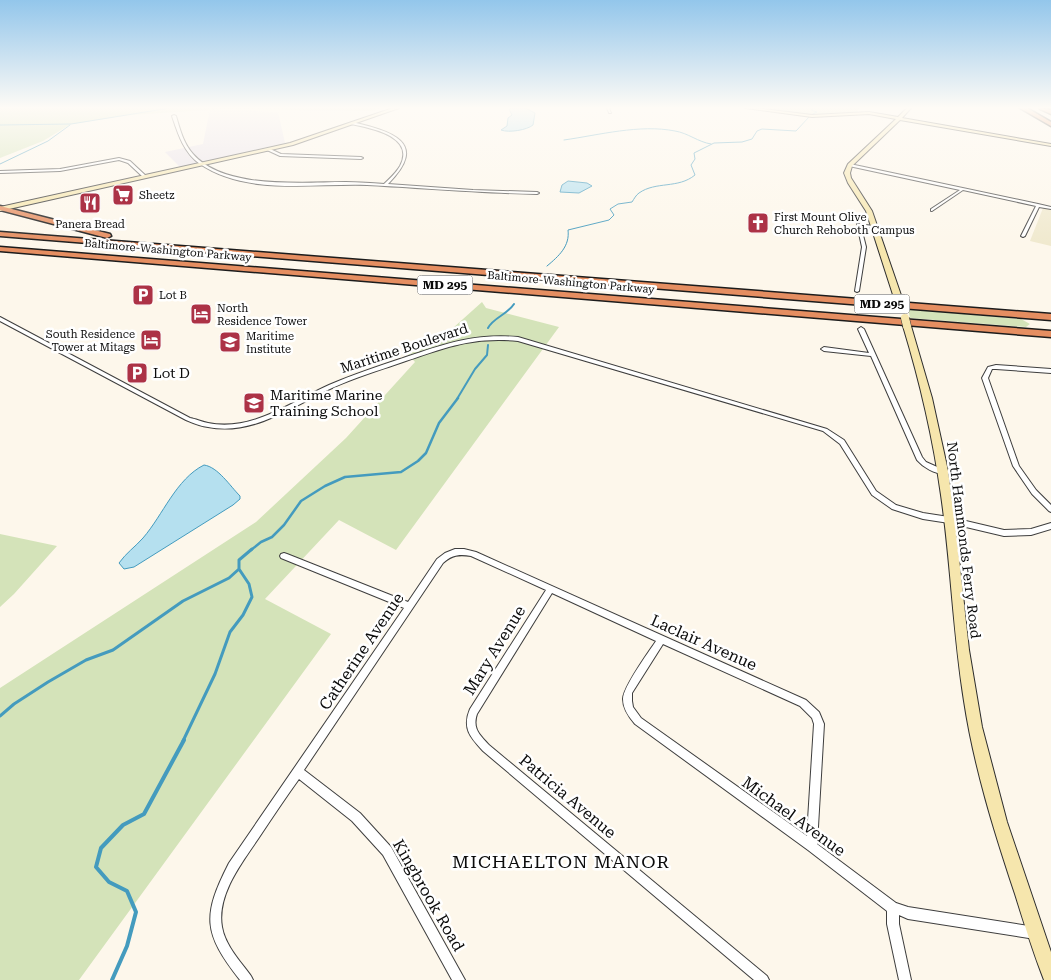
<svg xmlns="http://www.w3.org/2000/svg" width="1051" height="980" viewBox="0 0 1051 980" font-family="'Roboto Serif',serif">
	<style>
		.industrial { fill: #e7e0e9 }
		.farmland { fill: #f0e9ce }
		.green { fill: #d4e3b9 }
		.water { fill: #b5e0ef; stroke: #449bbe }
		.lines { fill: none; stroke-linecap: round; stroke-linejoin: round }
		.stream-far4 { stroke: #449bbe; stroke-width: 1 }
		.stream-far3 { stroke: #449bbe; stroke-width: 2 }
		.stream-far2 { stroke: #449bbe; stroke-width: 2.5 }
		.stream-far1 { stroke: #449bbe; stroke-width: 3 }
		.stream { stroke: #449bbe; stroke-width: 4 }
		.street-casing { stroke: #3e3e3e; stroke-width: 2 }
		.secondary-casing { stroke: #2d2d2d; stroke-width: 2 }
		.highway-casing { stroke: #1c1c1c; stroke-width: 3 }
		.street { fill: #fff; fill-rule: evenodd }
		.secondary { fill: #f6e6ad; fill-rule: evenodd }
		.highway { fill: #e58e61; fill-rule: evenodd }
		.secondary-bridge-casing { stroke: #2d2d2d; stroke-width: 9; stroke-linecap: butt }
		.secondary-bridge { stroke: #f6e6ad; stroke-width: 8 }
		.labels { text-anchor: middle; stroke-width: 5; stroke-linejoin: round; paint-order: stroke }
		.far-poi-label { font-size: 11px; fill: #0b0b0b; stroke: #fff; text-anchor: start }
		.far-street-label { font-size: 11px; fill: #0b0b0b; stroke: #fff }
		.shield { fill: #fff; stroke: #545454; stroke-width: 1 }
		.shield-label { font-size: 12px; font-weight: bold; fill: #0b0b0b }
		.street-label { font-size: 14px; fill: #0b0b0b; stroke: #fff }
		.poi-label { font-size: 14px; fill: #0b0b0b; stroke: #fff; text-anchor: start }
		.near-street-label { font-size: 16px; fill: #0b0b0b; stroke: #fff }
		.near-neighbourhood-label { font-size: 18px; letter-spacing: 1px; fill: #0b0b0b; stroke: #fff }
	</style>
	<rect width="100%" height="100%" fill="#fdf7eb"/>
	<path class="industrial" d="M210,109L278,112L285,143L180,167L165,152L203,144Z"/>
	<path class="farmland" d="M1043,208L1051,209V246L1030,241Z"/>
	<path class="green" d="M0,108H382L372,111L223,109L130,115L71,124L43,141L0,158Z
		M754,108H859L857,112L812,116Z
		M482,302L486,308L559,327L396,550L339,520L265,599L331,634L79,980H0V688L256,522L346,438L415,362L408,354L434,345Z
		M908,309L1021,319L1030,324L1026,327L910,318Z
		M0,534L57,546L14,594L0,607Z"/>
	<path class="water" d="M512,108H525L535,113L533,125C527,130 509,133 501,130L507,126L508,118L512,115L509,109Z
		M568,181L587,183L592,186L579,193L560,192L562,185Z
		M204,465C218,467 230,486 240,496V499L233,505L134,567L124,569L119,563C126,553 135,547 143,538C163,515 176,479 204,465Z"/>
	<g class="lines">
		<path class="stream-far4" d="M811,115L817,112L811,110L814,108
			M0,125L71,124L170,108
			M564,140C599,135 640,124 675,131C688,133 698,142 711,144
			M0,164L48,141L70,125
			M547,266C559,256 570,246 568,230L609,220L614,215L610,209L618,204L632,202C634,199 636,195 639,193C656,181 678,189 695,175L691,165L695,159L694,153L714,143L742,142L752,139L757,131L762,129L796,131L809,117"/>
		<path class="stream-far3" d="M488,328C494,317 507,315 514,304
			M457,399L475,369L487,355L488,345"/>
		<path class="stream-far2" d="M251,550L261,542L272,537L284,525L301,501L325,486L345,477L401,472L418,461L426,453L439,423L458,398"/>
		<path class="stream-far1" d="M0,716L14,704L48,682L86,660L113,650L183,601L229,578L239,569
			M183,741L215,674L230,632L243,615L252,597L249,584L239,569V560L252,549"/>
		<path class="stream" d="M112,980L127,946L136,912L127,891L109,882L96,867L101,848L123,825L144,814L184,740"/>
		<g class="street-casing">
			<path id="street" d="M607,108H609L611,113H609Z
				M174,115L176,116C180,129 183,143 193,154C225,190 302,182 346,182C359,182 371,183 384,184C390,178 396,173 400,166C416,136 370,128 351,124L352,122C391,131 430,142 388,184L473,190L537,192L539,193L537,194C480,193 424,188 367,185C314,183 247,196 200,164C184,153 178,134 172,116Z
				M268,148L281,154L361,157L363,158L361,159L280,156L267,150Z
				M119,158L130,161L145,175V177H143L128,163L119,160L60,171L0,173V171L60,169Z
				M850,164L1038,204L1051,207V209L1039,207L1025,236L1023,237L1021,236L1036,206L963,190L932,211H931V209L960,190L849,166Z
				M857,224L874,226L876,227L874,228L861,227L866,247L859,291L857,292L855,291L862,247Z
				M0,317L190,418C196,419 202,422 208,423C252,432 291,402 329,385C352,375 376,367 400,359C442,345 472,333 518,337L827,429L844,440L876,491L896,505L923,513L949,517L1004,530L1031,529L1051,523V529L1031,535L1004,536L949,523L923,519L892,509L872,495L840,444L823,431L518,341C471,336 442,349 400,363C377,371 354,378 332,388C293,406 253,436 208,427C200,426 193,423 186,420L0,321Z
				M861,327L864,329L922,457L926,462L944,470L945,472L944,474C935,474 923,467 917,460L871,356L824,351L821,349L824,347L869,353L858,329Z
				M996,365L1051,369V373L996,369H992L988,378L1019,466L1036,490L1051,505V512L1049,511L1032,494L1013,466L982,378L988,367Z
				M455,549H464L476,552L806,700L819,712L824,724L817,844L896,903L908,907L1035,927L1039,929L1041,933L1039,937L1035,939L908,919L899,915V924L911,980H899L887,924V911L808,850L635,724C629,717 623,709 623,699C623,687 648,653 656,641L552,593L477,714C472,729 480,735 489,745L767,976L769,980H754L483,751C470,737 462,728 470,709L546,590L471,556C459,554 452,555 443,563L304,770L360,813L391,847L465,980H452L383,855L352,821L299,779C286,797 274,815 262,833C245,859 216,893 222,927C225,945 240,961 251,976L253,980H240C203,933 202,916 229,863L404,608L281,558L280,556L281,554L284,553L287,554L408,602L437,559L445,553ZM663,644L800,706L812,718L814,724L807,836L641,718L633,707L632,701V693Z"/>
		</g>
		<g class="secondary-casing">
			<path id="secondary" d="M393,108H399L293,145L0,211V207L290,143Z
				M745,108H756L812,115L869,112L898,117L907,108H911L902,118L1051,144V146L900,120L852,166L850,173L851,178L872,211L903,301L899,303L895,301L866,211L848,183L844,173L848,164L896,119L869,114L812,117Z
				M904,324H907L911,326L932,398L948,471L955,521L969,650L982,727L1007,822L1051,952V980H1044C1033,952 1024,923 1015,894C994,831 974,767 964,701C953,633 951,564 941,495C933,438 920,382 903,326Z"/>
		</g>
		<g class="highway-casing">
			<path id="highway" d="M1020,108H1027L1051,122V126Z
				M1039,108L1051,110V114L1040,109Z
				M0,206L110,234L111,236L107,238L0,210Z
				M0,232L1051,314V320L0,236Z
				M0,247L1051,331V337L0,251Z"/>
		</g>
		<use href="#street" class="street"/>
		<use href="#secondary" class="secondary"/>
		<use href="#highway" class="highway"/>
		<g class="secondary-bridge-casing">
			<path id="secondary-bridge" d="M899,301L901,308
				M905,318L907,326"/>
		</g>
		<use href="#secondary-bridge" class="secondary-bridge"/>
	</g>
	<linearGradient id="sky" x2="0" y2="1"><stop stop-color="#93c6eb"/><stop offset="0.44" stop-color="#fefbf6"/><stop offset="1" stop-color="#fefbf6" stop-opacity="0"/></linearGradient>
	<rect width="1051" height="245" fill="url(#sky)"/>
	<defs>
		<g id="supermarket-square" transform="scale(1.125)"><rect x="-9" y="-9" width="18" height="18" rx="4" fill="#ac3246" stroke="#fff"/><path d="M-6-5.5h2.5l.6 2H6L4.5 2H-2.5L-4.4-4H-6ZM-1.5 3.2a1.3 1.3 0 1 0 .1 0ZM3 3.2a1.3 1.3 0 1 0 .1 0Z" fill="#fff"/></g>
		<g id="restaurant-square" transform="scale(1.125)"><rect x="-9" y="-9" width="18" height="18" rx="4" fill="#ac3246" stroke="#fff"/><path d="M-5-6h1v4h1v-4h1v4h1v-4h1v5L-1.5 .5V6h-2V.5L-5-1ZM5-6V6H3V1.5H1.5Q1.5-4 5-6Z" fill="#fff"/></g>
		<g id="church-square" transform="scale(1.125)"><rect x="-9" y="-9" width="18" height="18" rx="4" fill="#ac3246" stroke="#fff"/><path d="M-1.2-6h2.4v3.5h3.3v2.4h-3.3V6h-2.4V-.1h-3.3v-2.4h3.3Z" fill="#fff"/></g>
		<g id="parking-square" transform="scale(1.125)"><rect x="-9" y="-9" width="18" height="18" rx="4" fill="#ac3246" stroke="#fff"/><path d="M-3.5-5.5H1a3.5 3.5 0 0 1 0 7H-1V5.5H-3.5ZM-1-3.4V-.6H.8a1.4 1.4 0 0 0 0-2.8Z" fill="#fff"/></g>
		<g id="hotel-square" transform="scale(1.125)"><rect x="-9" y="-9" width="18" height="18" rx="4" fill="#ac3246" stroke="#fff"/><path d="M-6-4.5h1.5V1H6V5H4.5V3h-9V5H-6ZM-4 0a1.8 1.8 0 1 1 3.6 0ZM.5 0V-2.5h3Q6-2.5 6 0Z" fill="#fff"/></g>
		<g id="school-square" transform="scale(1.125)"><rect x="-9" y="-9" width="18" height="18" rx="4" fill="#ac3246" stroke="#fff"/><path d="M0-5L7-2L0 1L-7-2ZM-4 1L0 2.5L4 1V4Q0 6-4 4Z" fill="#fff"/></g>
	</defs>
	<g fill-rule="evenodd">
		<use href="#supermarket-square" x="123" y="195"/>
		<use href="#restaurant-square" x="90" y="203"/>
		<use href="#church-square" x="758" y="223"/>
		<use href="#parking-square" x="143" y="295"/>
		<use href="#hotel-square" x="201" y="314"/>
		<use href="#hotel-square" x="151" y="340"/>
		<use href="#school-square" x="230" y="342"/>
		<use href="#parking-square" x="137" y="373"/>
		<use href="#school-square" x="254" y="403"/>
	</g>
	<g class="labels">
		<g class="far-poi-label">
			<text x="139" y="199">Sheetz</text>
			<text x="774" y="221">First Mount Olive<tspan x="774" dy="13">Church Rehoboth Campus</tspan></text>
			<text x="90" y="228" text-anchor="middle">Panera Bread</text>
			<text x="159" y="299">Lot B</text>
			<text x="217" y="312">North<tspan x="217" dy="13">Residence Tower</tspan></text>
			<text x="135" y="338" text-anchor="end">South Residence<tspan x="135" dy="13">Tower at Mitags</tspan></text>
			<text x="246" y="340">Maritime<tspan x="246" dy="13">Institute</tspan></text>
		</g>
		<g class="far-street-label">
			<text transform="translate(168 250) rotate(5)" y="4">Baltimore-Washington Parkway</text>
			<text transform="translate(571 282) rotate(5)" y="4">Baltimore-Washington Parkway</text>
		</g>
		<g class="shield">
			<rect x="417.5" y="275.5" width="55" height="19" rx="4"/>
			<rect x="854.5" y="294.5" width="55" height="19" rx="4"/>
		</g>
		<g class="shield-label">
			<text x="445" y="289">MD 295</text>
			<text x="882" y="308">MD 295</text>
		</g>
		<g class="street-label">
			<text transform="translate(404 348) rotate(-18)" y="5">Maritime Boulevard</text>
			<text transform="translate(964 540) rotate(83)" y="5">North Hammonds Ferry Road</text>
		</g>
		<g class="poi-label">
			<text x="153" y="378">Lot D</text>
			<text x="270" y="400">Maritime Marine<tspan x="270" dy="16">Training School</tspan></text>
		</g>
		<g class="near-street-label">
			<text transform="translate(704 642) rotate(24)" y="6">Laclair Avenue</text>
			<text transform="translate(494 650) rotate(-58)" y="6">Mary Avenue</text>
			<text transform="translate(361 651) rotate(-56)" y="6">Catherine Avenue</text>
			<text transform="translate(568 796) rotate(40)" y="6">Patricia Avenue</text>
			<text transform="translate(794 816) rotate(36)" y="6">Michael Avenue</text>
			<text transform="translate(429 895) rotate(60)" y="6">Kingbrook Road</text>
		</g>
		<g class="near-neighbourhood-label">
			<text x="561" y="868">MICHAELTON MANOR</text>
		</g>
	</g>
</svg>
